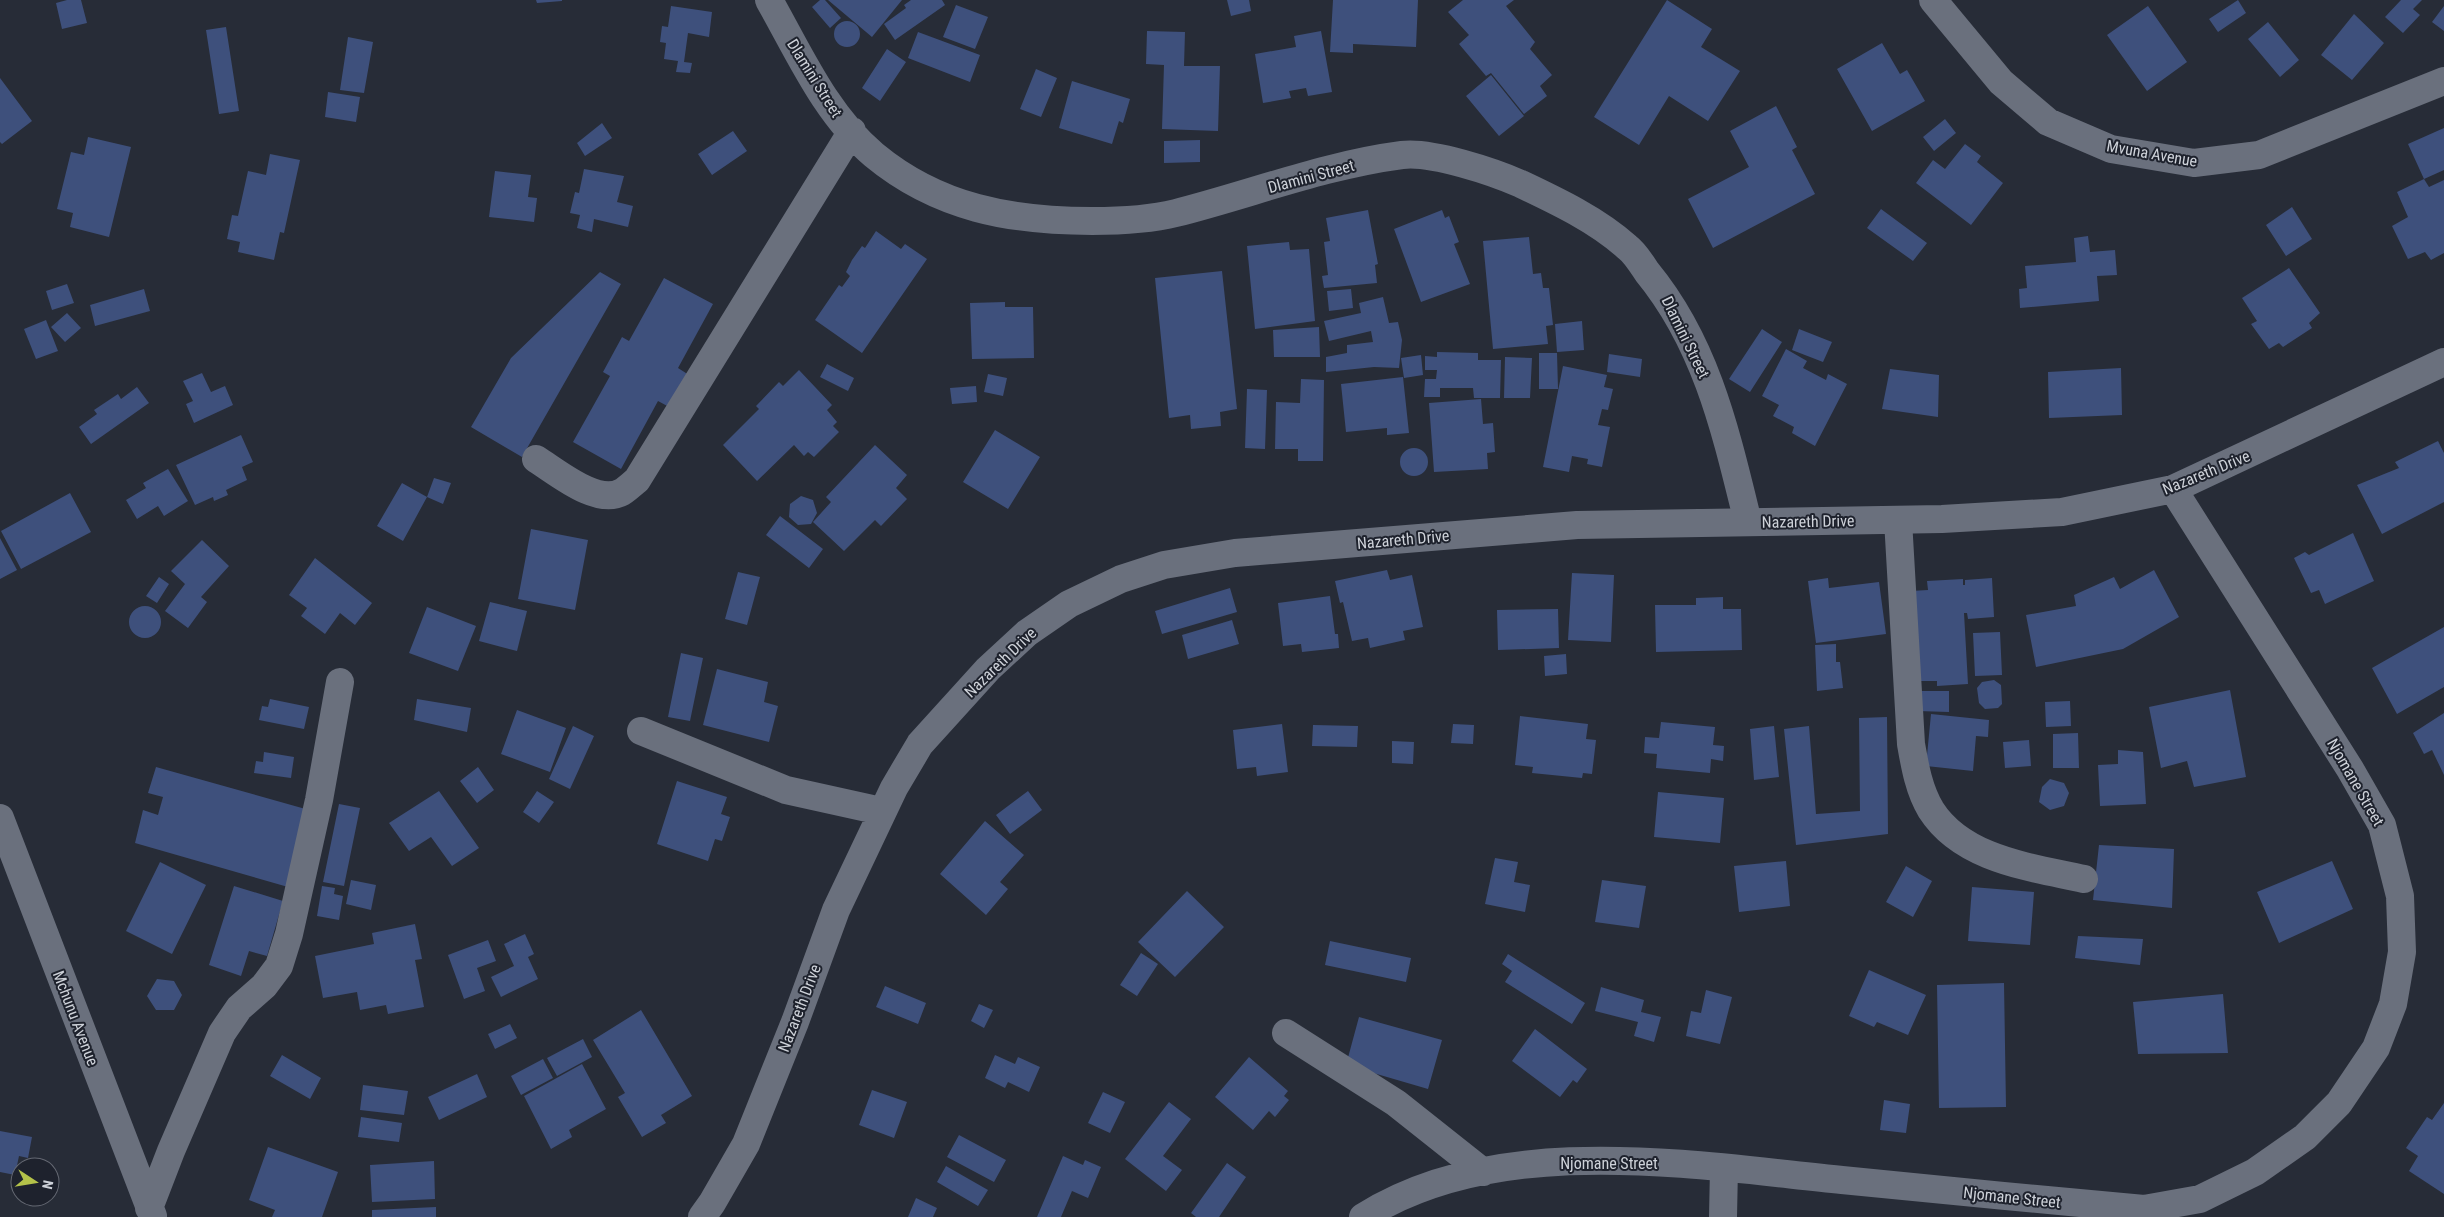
<svg xmlns="http://www.w3.org/2000/svg" width="2444" height="1217" viewBox="0 0 2444 1217" font-family="'Roboto Condensed',sans-serif">
	<style>
		.building { fill: #3e507c }
		.lines { fill: none; stroke-linecap: round; stroke-linejoin: round }
		.minor { stroke: #6a707d; stroke-width: 28 }
		.labels { text-anchor: middle; stroke-width: 4; stroke-linejoin: round; paint-order: stroke }
		.street-label { font-size: 16px; fill: #ced2d9; stroke: #1e222d }
	</style>
	<rect width="100%" height="100%" fill="#272c37"/>
	<path class="building" d="M67,0H81L87,23L62,29L56,3Z
		M536,0H562V1L537,3Z
		M820,0H825L841,18L830,28L812,7Z
		M828,0H902L872,37Z
		M911,0H942L945,5L895,40L884,24L906,8L904,5Z
		M1227,0H1249L1251,11L1231,16Z
		M1333,0H1418L1416,47L1353,44V53L1330,52Z
		M1463,0H1514L1506,6L1535,42L1530,49L1552,75L1540,86L1547,96L1524,114L1491,73L1486,76L1459,44L1469,35L1448,12Z
		M1667,0L1712,29L1701,47L1740,71L1708,121L1669,96L1639,145L1594,117Z
		M2238,0L2246,13L2218,32L2209,19Z
		M2401,0H2422L2413,9L2420,15L2403,33L2385,17Z
		M956,5L988,17L975,49L943,37Z
		M671,6L712,12L709,37L688,33L684,62L692,63L690,73L676,72L678,61L664,59L666,43L660,42L662,26L668,27Z
		M2148,6L2187,62L2147,91L2107,35Z
		M2444,6V31L2432,22Z
		M2354,14L2384,43L2352,80L2321,55Z
		M834 34a13 13 0 1 1 26 0a13 13 0 1 1-26 0Z
		M2268,22L2299,60L2280,77L2248,39Z
		M226,27L239,111L219,114L206,30Z
		M1147,31L1185,32L1184,66H1220L1218,131L1162,129L1164,65L1146,64Z
		M1321,31L1332,92L1308,96L1306,88L1289,91L1291,98L1263,103L1255,54L1296,47L1294,36Z
		M918,32L980,55L970,82L908,58Z
		M348,37L373,42L364,93L340,90Z
		M1882,43L1900,74L1907,70L1925,101L1872,131L1837,69Z
		M887,49L906,62L880,101L862,88Z
		M1036,69L1057,78L1041,117L1020,109Z
		M1491,75L1524,116L1499,136L1466,96Z
		M0,78L32,121L2,144L0,142Z
		M1072,81L1130,99L1123,123L1119,121L1112,144L1059,128Z
		M328,92L360,97L356,122L325,117Z
		M1776,106L1797,147L1792,150L1815,194L1713,248L1688,199L1749,167L1730,131Z
		M1945,119L1956,133L1934,151L1923,137Z
		M602,123L612,138L585,156L577,143Z
		M2444,128V170L2424,179L2408,144Z
		M733,131L747,151L712,175L698,154Z
		M88,137L131,147L109,237L70,227L73,213L57,209L71,152L84,155Z
		M1200,140V162L1164,163V141Z
		M1965,144L1981,156L1977,162L2003,183L1971,225L1916,183L1933,160L1945,169Z
		M270,154L300,160L284,233L280,232L274,260L238,252L240,242L227,239L232,215L238,216L248,171L266,175Z
		M584,169L624,176L617,202L633,206L628,227L594,219L592,232L577,228L580,215L570,213L575,192L579,193Z
		M495,171L531,175L528,197L537,198L534,222L489,217Z
		M2424,179L2429,187L2444,180V253L2431,260L2425,252L2408,259L2392,226L2408,217L2397,192Z
		M2292,207L2312,239L2286,256L2266,225Z
		M1881,209L1927,243L1913,261L1867,228Z
		M1368,210L1378,264L1375,265L1377,283L1324,288L1322,276L1328,275L1324,242L1330,241L1326,218Z
		M1442,210L1445,218L1449,216L1459,242L1454,244L1470,284L1421,302L1394,229Z
		M876,231L901,249L905,244L927,259L862,353L815,320L839,285L842,287L850,276L846,272L852,260L862,246L865,248Z
		M2088,236L2090,252L2115,250L2117,275L2097,276L2099,301L2020,308L2019,289L2027,288L2025,266L2076,262L2074,238Z
		M1529,237L1533,274L1541,273L1543,288H1549L1553,325L1546,326L1548,344L1493,349L1483,241Z
		M1289,242L1290,250L1309,249L1315,321L1255,329L1247,246Z
		M2289,268L2320,313L2309,323L2312,328L2283,347L2279,343L2269,349L2251,324L2257,321L2242,298Z
		M1222,271L1237,409L1220,412L1221,426L1191,429L1190,415L1169,418L1155,278Z
		M600,272L621,284L522,457L471,427L511,358Z
		M664,278L713,304L678,368L689,375L671,408L658,401L621,469L573,442L610,376L603,372L622,337L629,341Z
		M67,284L74,303L52,310L46,291Z
		M144,289L150,311L95,326L90,305Z
		M1351,289L1353,308L1329,311L1327,291Z
		M1383,297L1389,323L1398,322L1402,340L1399,368L1374,367L1326,372V357L1347,353V345L1373,342L1371,331L1329,341L1324,321L1361,313L1359,303Z
		M1005,302V307H1033L1034,358L972,359L970,303Z
		M67,313L81,328L65,342L51,327Z
		M46,320L58,351L36,359L24,329Z
		M1582,321L1584,350L1557,352L1555,324Z
		M1319,327L1320,357H1274L1273,330Z
		M1762,329L1782,342L1750,392L1729,379Z
		M1799,329L1832,342L1823,362L1792,350Z
		M1786,349L1807,361L1803,368L1826,380L1828,374L1847,384L1815,446L1792,433L1794,427L1773,416L1779,405L1762,396Z
		M1437,352L1478,353V360H1501L1500,398H1474L1473,388H1440V397H1424L1425,379H1436L1437,370H1425V356L1437,357Z
		M1539,353H1557L1558,389H1539Z
		M1609,354L1642,359L1640,377L1607,372Z
		M1421,355L1423,375L1404,378L1401,358Z
		M1505,357L1532,358L1530,398H1504Z
		M827,364L854,378L848,391L820,377Z
		M1563,366L1607,375L1604,387L1613,389L1608,410L1602,409L1598,425L1610,427L1602,467L1587,464L1588,459L1572,456L1569,472L1543,467Z
		M2121,368L2122,415L2049,418L2048,372Z
		M1890,369L1939,375L1938,417L1882,409Z
		M799,370L832,405L827,410L837,422L833,426L839,432L814,457L808,452L804,456L794,445L757,481L723,445L759,409L756,406L779,382L783,386Z
		M202,373L211,392L225,386L233,405L194,423L186,404L193,401L183,381Z
		M988,374L1007,378L1003,396L984,392Z
		M1403,377L1409,433L1387,435V428L1346,432L1341,384Z
		M1301,379L1324,380L1323,461H1298V449H1275L1276,402L1300,403Z
		M976,386L977,402L952,404L950,388Z
		M137,387L149,403L91,444L79,427L97,414L94,410L118,394L121,399Z
		M1247,389L1267,390L1265,449L1245,448Z
		M1481,399L1483,424L1493,423L1495,452L1487,453L1488,469L1434,472L1429,403Z
		M995,430L1040,457L1008,509L963,482Z
		M241,435L253,462L242,467L247,480L226,490L228,495L214,501L213,497L195,505L176,465Z
		M2438,441L2444,453V502L2382,534L2357,485L2399,468L2395,462Z
		M875,445L907,475L896,488L907,499L881,526L875,520L844,551L813,522L831,502L826,497Z
		M1400 462a14 14 0 1 1 28 0a14 14 0 1 1-28 0Z
		M168,469L188,501L164,516L158,506L137,519L126,500L146,488L143,483Z
		M434,478L451,483L443,504L427,497Z
		M402,483L427,497L403,541L377,526Z
		M70,493L91,532L21,569L1,531Z
		M801,496L813,500L817,513L811,524L798,525L789,517L790,504Z
		M780,516L823,549L809,568L766,535Z
		M531,529L588,540L575,610L518,599Z
		M2353,533L2374,581L2325,604L2319,590L2311,593L2294,558L2305,552L2309,555Z
		M0,538L17,570L0,579Z
		M202,540L229,566L201,597L207,602L188,628L165,611L185,584L171,571Z
		M315,558L372,603L355,625L340,613L325,634L301,616L307,608L289,595Z
		M1387,570L1390,580L1412,575L1423,627L1403,631L1405,640L1370,648L1368,638L1352,641L1343,602L1340,603L1335,581Z
		M2154,570L2179,617L2123,649L2036,667L2026,615L2076,606L2074,595L2114,577L2120,589Z
		M738,572L760,577L747,625L725,619Z
		M1572,573L1614,575L1611,642L1568,640Z
		M159,577L169,584L157,603L146,596Z
		M1828,578L1829,588L1879,582L1886,634L1816,643L1808,581Z
		M1992,578L1994,617L1968,619L1967,613H1964L1968,684L1937,686V681H1916L1911,591L1928,590L1927,581L1963,579V585H1965V580Z
		M1230,588L1237,612L1162,634L1155,611Z
		M1330,596L1335,634H1338L1339,648L1302,652L1301,644L1283,646L1278,603Z
		M1723,597V609H1741L1742,650L1656,652L1655,605H1696V598Z
		M490,602L527,611L517,651L479,641Z
		M129 622a16 16 0 1 1 32 0a16 16 0 1 1-32 0Z
		M427,607L476,626L458,671L409,653Z
		M1558,609L1559,648L1498,650L1497,610Z
		M1232,620L1239,644L1188,659L1182,635Z
		M2444,627V687L2397,714L2372,668Z
		M2000,632L2002,675L1975,676L1973,633Z
		M1836,644V662H1840L1843,688L1817,691L1815,645Z
		M681,653L703,658L690,721L668,717Z
		M1566,654L1567,674L1545,676L1544,656Z
		M717,669L768,682L764,702L778,706L769,742L703,725Z
		M1994,680L2001,685L2002,704L1998,708L1985,709L1979,703L1977,688L1982,682Z
		M2230,690L2246,777L2194,787L2187,761L2161,768L2149,707Z
		M1918,691H1949V712L1918,711Z
		M270,699L309,707L304,729L259,720L262,706L268,707Z
		M417,699L471,708L467,732L414,720Z
		M2070,701L2071,726L2046,727L2045,702Z
		M517,710L566,728L550,772L501,754Z
		M2444,713V775L2432,750L2424,754L2413,733Z
		M1931,714L1989,720L1988,737L1976,736L1973,771L1926,766Z
		M1520,716L1588,724L1586,739L1596,740L1592,774L1583,773L1582,778L1532,773L1533,767L1515,765Z
		M1887,717L1888,834L1796,845L1784,729L1809,726L1816,814L1860,811L1859,718Z
		M1661,722L1715,727L1713,745L1724,746L1723,761L1711,759L1710,773L1656,768L1657,754L1644,753L1645,737L1659,738Z
		M1282,724L1288,772L1257,776L1256,767L1237,769L1233,730Z
		M1453,724L1474,725L1473,744L1451,743Z
		M1313,725L1358,726L1357,747L1312,746Z
		M573,726L594,736L570,789L549,779Z
		M1774,726L1779,777L1754,780L1750,729Z
		M2078,733L2079,768H2053V734Z
		M2029,740L2031,766L2005,768L2003,742Z
		M1392,741L1414,742L1413,764L1392,763Z
		M2118,750L2143,752L2146,804L2100,806L2098,765L2118,764Z
		M264,752L294,757L291,778L254,773L256,761L263,762Z
		M156,767L309,810L288,887L135,843L143,810L158,815L163,797L148,793Z
		M478,767L494,790L477,803L460,781Z
		M2050,779L2064,783L2069,793L2064,806L2050,810L2039,802L2042,787Z
		M677,781L727,797L721,814L730,817L722,841L715,839L708,861L657,844Z
		M439,791L479,848L452,866L431,837L409,851L389,823Z
		M537,791L554,802L539,823L523,812Z
		M1028,791L1042,810L1010,834L996,815Z
		M1658,792L1724,798L1720,843L1654,837Z
		M339,804L360,808L344,886L323,882Z
		M985,821L1024,855L1000,882L1008,889L986,915L940,874Z
		M2099,845L2174,849L2172,908L2093,900Z
		M1495,858L1518,862L1514,882L1530,885L1525,912L1485,904Z
		M1786,861L1790,906L1739,912L1734,866Z
		M2332,861L2353,909L2279,943L2257,892Z
		M160,862L206,885L172,954L126,931Z
		M1906,866L1932,881L1913,917L1886,902Z
		M351,880L376,885L371,910L346,904Z
		M1602,880L1646,886L1639,928L1595,922Z
		M234,886L283,901L267,956L249,951L241,976L209,965Z
		M322,886L335,888L334,894L343,896L339,920L317,916Z
		M1972,887L2034,892L2030,945L1968,941Z
		M1187,891L1224,927L1175,977L1138,942Z
		M415,924L422,959L415,960L424,1007L388,1014L386,1005L360,1010L357,992L323,998L315,956L374,944L372,933Z
		M525,934L534,954L528,957L538,979L501,997L491,977L514,966L504,944Z
		M2078,936L2143,939L2140,965L2075,958Z
		M488,940L496,961L477,968L485,991L464,999L448,955Z
		M1330,941L1411,958L1406,982L1325,965Z
		M1141,953L1158,964L1137,996L1120,985Z
		M1508,954L1585,1003L1572,1024L1505,982L1512,971L1502,964Z
		M1869,970L1926,995L1908,1035L1877,1022L1874,1027L1849,1016Z
		M157,979L174,981L182,995L174,1010H156L147,996Z
		M2004,983L2006,1107L1939,1108L1937,985Z
		M885,986L926,1003L918,1024L876,1007Z
		M1601,987L1644,1000L1641,1012L1661,1017L1654,1042L1634,1036L1638,1022L1595,1011Z
		M1706,990L1732,997L1720,1044L1686,1036L1691,1011L1701,1013Z
		M2223,994L2228,1053L2138,1054L2133,1002Z
		M979,1004L993,1010L984,1028L971,1021Z
		M641,1010L692,1096L661,1115L666,1123L642,1137L618,1097L625,1093L593,1040Z
		M1359,1017L1442,1040L1428,1089L1346,1065Z
		M510,1024L517,1038L495,1049L488,1034Z
		M1535,1029L1587,1069L1577,1083L1573,1080L1560,1097L1512,1061Z
		M583,1039L592,1057L557,1076L547,1058Z
		M282,1055L321,1078L310,1099L270,1076Z
		M995,1055L1015,1064L1018,1057L1040,1067L1029,1092L1008,1082L1005,1088L985,1078Z
		M1249,1057L1288,1091L1284,1096L1289,1100L1275,1117L1269,1111L1253,1130L1215,1097Z
		M543,1059L553,1078L521,1095L511,1076Z
		M582,1064L606,1109L569,1130L572,1137L551,1149L524,1096Z
		M477,1074L487,1097L439,1120L428,1097Z
		M363,1085L408,1091L404,1115L360,1110Z
		M872,1090L907,1102L894,1138L859,1125Z
		M1103,1092L1125,1102L1110,1133L1088,1123Z
		M1884,1100L1910,1104L1906,1133L1880,1130Z
		M1169,1102L1191,1119L1163,1156L1182,1170L1166,1191L1125,1159Z
		M2444,1103V1194L2409,1171L2418,1156L2406,1148L2427,1117L2432,1120Z
		M361,1117L402,1123L399,1142L358,1137Z
		M0,1131L32,1137L28,1158L19,1156L15,1175L0,1172Z
		M959,1135L1006,1160L994,1182L947,1157Z
		M268,1147L338,1172L322,1217H272L275,1210L249,1200Z
		M1063,1156L1083,1165L1085,1160L1101,1167L1088,1198L1072,1191L1061,1217H1037Z
		M434,1161L435,1199L372,1202L370,1165Z
		M1227,1163L1246,1177L1219,1217H1196L1191,1213Z
		M946,1166L988,1190L978,1206L937,1182Z
		M916,1198L937,1208L933,1217H908Z
		M436,1207V1217H372V1210Z"/>
	<g class="lines">
		<path class="minor" d="M769,0C799,53 826,115 874,155C938,208 1011,221 1092,221C1121,221 1148,220 1176,213C1251,194 1325,165 1402,155C1431,151 1494,172 1521,184C1557,201 1597,220 1627,247C1635,253 1641,263 1647,272C1707,345 1726,433 1748,522
			M1933,0L2001,82L2048,122L2111,149L2194,163L2259,155L2444,81
			M536,459C557,472 597,506 622,492C627,489 632,484 637,480L852,131
			M1898,520L1911,744C1915,767 1919,790 1931,810C1963,860 2031,867 2084,879
			M641,731L786,790L881,811
			M0,818L153,1216
			M1286,1033L1396,1103L1483,1172
			M149,1208L171,1151L222,1033L239,1008L264,986L279,966L289,934L319,800L340,682
			M702,1217L712,1203L746,1144L795,1022L836,910L894,788L920,744L988,669L1027,633L1069,604L1121,579L1164,565L1235,553L1577,525L1942,519L2062,512L2173,489L2444,362
			M1363,1217C1499,1131 1692,1165 1842,1180C1943,1190 2043,1200 2144,1209L2200,1199L2255,1172L2305,1137L2339,1103L2376,1048L2393,1004L2402,952L2400,896L2382,825L2350,769L2173,489
			M1723,1217L1724,1168"/>
	</g>
	<g class="labels">
		<g class="street-label">
			<text transform="translate(815 78) rotate(58)" y="6">Dlamini Street</text>
			<text transform="translate(2152 153) rotate(10)" y="6">Mvuna Avenue</text>
			<text transform="translate(1311 176) rotate(-15)" y="6">Dlamini Street</text>
			<text transform="translate(1686 337) rotate(64)" y="6">Dlamini Street</text>
			<text transform="translate(2206 472) rotate(-22)" y="6">Nazareth Drive</text>
			<text transform="translate(1808 521) rotate(-1)" y="6">Nazareth Drive</text>
			<text transform="translate(1403 539) rotate(-5)" y="6">Nazareth Drive</text>
			<text transform="translate(1000 662) rotate(-44)" y="6">Nazareth Drive</text>
			<text transform="translate(2356 782) rotate(60)" y="6">Njomane Street</text>
			<text transform="translate(799 1008) rotate(-69)" y="6">Nazareth Drive</text>
			<text transform="translate(76 1018) rotate(69)" y="6">Mchunu Avenue</text>
			<text x="1609" y="1169">Njomane Street</text>
			<text transform="translate(2012 1197) rotate(6)" y="6">Njomane Street</text>
		</g>
	</g>
	<g transform="translate(35 1182) rotate(102)"><circle r="24" fill="#1e222d" stroke="#646872"/>
	<path d="M0-4L9 19L0 12L-9 19Z" fill="#b4c24a"/>
	<text y="-8" font-size="14" font-weight="bold" text-anchor="middle" fill="#ced2d9">N</text>
	</g>
</svg>
